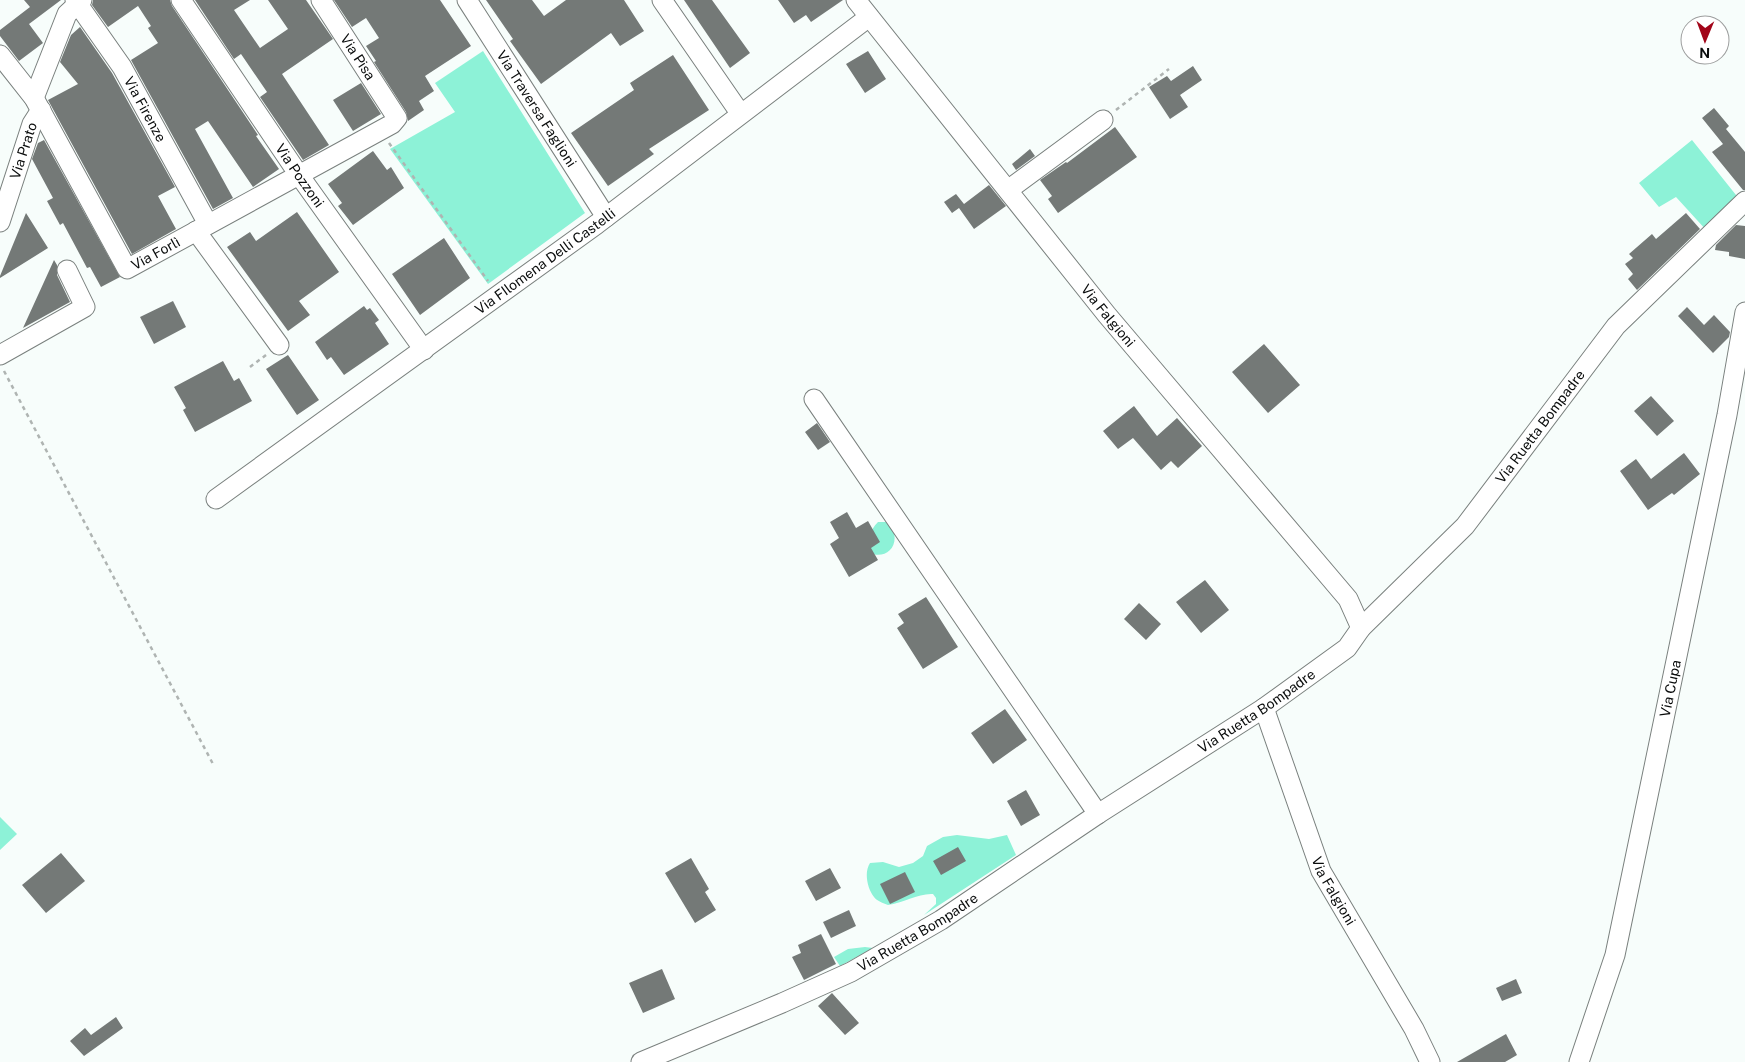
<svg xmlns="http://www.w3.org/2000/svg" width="1745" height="1062" viewBox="0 0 1745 1062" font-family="'Public Sans',sans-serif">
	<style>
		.green { fill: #8df2d7 }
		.building { fill: #747977 }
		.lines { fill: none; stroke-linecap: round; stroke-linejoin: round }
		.minor-casing { stroke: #7a807e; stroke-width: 21 }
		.path { stroke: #afb4b2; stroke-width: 2.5; stroke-dasharray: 4 4; stroke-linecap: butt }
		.minor { stroke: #fff; stroke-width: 19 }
		.labels { text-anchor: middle; stroke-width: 4.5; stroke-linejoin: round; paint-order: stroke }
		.street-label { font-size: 14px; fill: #0a0c0c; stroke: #fff }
	</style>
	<rect width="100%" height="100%" fill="#f7fdfb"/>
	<path class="green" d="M483,51L585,213L488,284L390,149L455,112L435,83Z
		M1692,140L1740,200L1707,231L1676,197L1659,207L1639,183Z
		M878,522H887C890,526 893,529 894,533C898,550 882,560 868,552C870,541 869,530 878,522Z
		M0,817L17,834L0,850Z
		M957,835L989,839L1007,835L1016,855L924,915L936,904V898L933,894C919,893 903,903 888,905C883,903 877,901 874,897C867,888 864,872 870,863L883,862L899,867L913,863L923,856L927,846L943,837Z
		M865,947L873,948L840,966L834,957L848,949Z"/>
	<path class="building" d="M24,0H61L29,24L43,43L19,61L0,36V30L30,7Z
		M93,0H170L172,6L258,135L256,136L279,169L253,187L208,121L195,129L233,198L213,209L131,60L158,43L148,28L151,26L138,6L108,27L92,5Z
		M195,0H250L234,10L260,48L288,29L268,0H306L333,39L282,74L329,145L303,160L260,97L267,92L241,54L234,59Z
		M334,0H440L471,46L425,76L434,91L419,101L424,110L408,121L406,112L374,62L376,61L366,46L379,38L366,18L352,27Z
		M486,0H532L544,16L566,0H624L644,31L620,46L611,33L541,84L510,41L513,39Z
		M684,0H712L750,53L730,68Z
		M778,0H843L811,22L806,15L794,23Z
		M80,27L112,73L175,187L158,196L176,229L132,254L48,100L78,84L60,62L71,35Z
		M868,51L886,79L865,93L846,64Z
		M673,55L709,110L649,149L654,154L608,186L571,133L634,90L630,83Z
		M1193,66L1202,80L1180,95L1188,107L1170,119L1149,87L1167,76L1171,81Z
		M361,83L381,114L353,131L333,100Z
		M1714,108L1729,126L1726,129L1745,152V190H1743L1712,152L1723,144L1702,118Z
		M1115,127L1137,157L1058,213L1048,199L1052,196L1040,180L1066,162L1067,163Z
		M44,140L120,277L101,287L90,267L87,268L63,223L60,225L47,201L53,198L32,159L38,143Z
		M1030,149L1035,156L1016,170L1012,164Z
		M373,151L387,170L391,167L404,188L353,225L338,206L342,203L328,184Z
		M989,185L1006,206L974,229L959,208L952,213L944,202L956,194L964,204Z
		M297,212L339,272L299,301L310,315L288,331L227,247L250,232L256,241Z
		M26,213L48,248L0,278V276Z
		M1686,213L1700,229L1637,290L1628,279L1633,274L1625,264L1633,258L1629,254L1652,234L1656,239Z
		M1736,225L1745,226V259L1729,256V252L1715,250L1716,245Z
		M444,238L470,278L420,315L392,274Z
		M54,260L57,265V275L70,302L23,328Z
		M173,301L186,327L154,344L140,317Z
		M364,306L367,310L370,308L379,320L375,323L389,344L344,375L331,357L327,360L315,342Z
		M1687,307L1704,325L1714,315L1730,332L1729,337L1713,353L1678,316Z
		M1264,344L1300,385L1268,413L1232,372Z
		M288,355L319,400L297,415L266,369Z
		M223,361L234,381L239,378L252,401L195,432L183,410L186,408L174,387Z
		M1651,396L1674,421L1657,436L1634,411Z
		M1134,406L1157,436L1177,418L1202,446L1178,468L1171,461L1161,470L1133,438L1118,449L1103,431Z
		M817,423L830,442L818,450L805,432Z
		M1684,453L1700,474L1674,495L1672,493L1648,510L1620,471L1636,459L1651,479Z
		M847,512L856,528L868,521L880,542L871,548L878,560L849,577L830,544L839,538L830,522Z
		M1205,580L1229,610L1201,633L1176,602Z
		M926,597L958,647L923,669L897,628L904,623L898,614Z
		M1139,603L1161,624L1146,640L1124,619Z
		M1005,709L1027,740L993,764L971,733Z
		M1026,790L1040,815L1021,826L1007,801Z
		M958,847L966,861L941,875L933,861Z
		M61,853L85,881L46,913L22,885Z
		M691,858L709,889L705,892L716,910L695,923L665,873Z
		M830,868L841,888L816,901L805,881Z
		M905,872L915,892L890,904L880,884Z
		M849,910L856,926L831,938L823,922Z
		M821,934L836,964L804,980L792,957L801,953L798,945Z
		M662,969L675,999L643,1013L629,983Z
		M1516,979L1522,993L1502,1001L1496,988Z
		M832,993L859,1023L845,1035L818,1006Z
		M116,1017L123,1028L84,1056L70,1041L85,1028L91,1035Z
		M1506,1034L1517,1055L1505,1062H1457Z"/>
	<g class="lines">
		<g class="minor-casing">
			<g id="minor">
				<path id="s1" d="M75,0L122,67L208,224"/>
				<path id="s2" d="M181,0L299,175L424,350"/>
				<path id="s3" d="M467,0L606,217"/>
				<path d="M662,0L740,113"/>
				<path id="s4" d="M856,0L1107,315L1348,599L1361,628"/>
				<path id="s5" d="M0,55L34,98L127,269L392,124L397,118L321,0"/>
				<path d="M34,98L67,14L82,0"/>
				<path d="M1008,190L1103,120"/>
				<path id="s6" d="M0,222L32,124L41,110"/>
				<path d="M196,231L279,345"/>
				<path d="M0,355L85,307L67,270"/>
				<path d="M814,399L1098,814"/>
				<path id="s7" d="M216,499L597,224L869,17"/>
				<path id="s8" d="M1264,708L1321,871L1414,1029L1430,1062"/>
				<path id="s9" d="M641,1062L782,1003L851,972L941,920L1098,814L1264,708L1347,648L1361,628L1465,526L1616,326L1745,201"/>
				<path id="s10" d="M1579,1062L1615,955L1727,415L1745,312"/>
			</g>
		</g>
		<path class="path" d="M1116,110L1169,69
			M389,143L488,281
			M250,367L266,355
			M4,371L213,764"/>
		<use href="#minor" class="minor"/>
	</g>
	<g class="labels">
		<g class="street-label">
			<text transform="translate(358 57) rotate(57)" y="5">Via Pisa</text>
			<text dy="5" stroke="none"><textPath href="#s3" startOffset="129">Via Traversa Faglioni</textPath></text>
			<text dy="5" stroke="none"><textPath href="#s1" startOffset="130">Via Firenze</textPath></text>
			<text dy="5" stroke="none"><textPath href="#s6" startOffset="75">Via Prato</textPath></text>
			<text dy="5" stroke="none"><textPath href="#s2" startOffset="212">Via Pozzoni</textPath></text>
			<text dy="5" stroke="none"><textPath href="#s5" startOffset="282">Via Forlì</textPath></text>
			<text dy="5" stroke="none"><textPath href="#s7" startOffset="406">Via FIlomena Delli Castelli</textPath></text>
			<text dy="5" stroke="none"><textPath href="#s4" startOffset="404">Via Falgioni</textPath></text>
			<text dy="5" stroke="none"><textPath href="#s9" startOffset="1116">Via Ruetta Bompadre</textPath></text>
			<text dy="5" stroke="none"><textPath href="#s10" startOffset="385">Via Cupa</textPath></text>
			<text dy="5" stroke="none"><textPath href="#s9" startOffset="711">Via Ruetta Bompadre</textPath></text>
			<text dy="5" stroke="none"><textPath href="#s8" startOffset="196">Via Falgioni</textPath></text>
			<text dy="5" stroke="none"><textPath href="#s9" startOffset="306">Via Ruetta Bompadre</textPath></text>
		</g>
	</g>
	<g transform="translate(1705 40) rotate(181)"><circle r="24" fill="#ffffff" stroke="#9d9e9e"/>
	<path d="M0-4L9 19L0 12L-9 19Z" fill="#a20519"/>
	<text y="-8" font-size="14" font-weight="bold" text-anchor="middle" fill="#0a0c0c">N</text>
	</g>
</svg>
